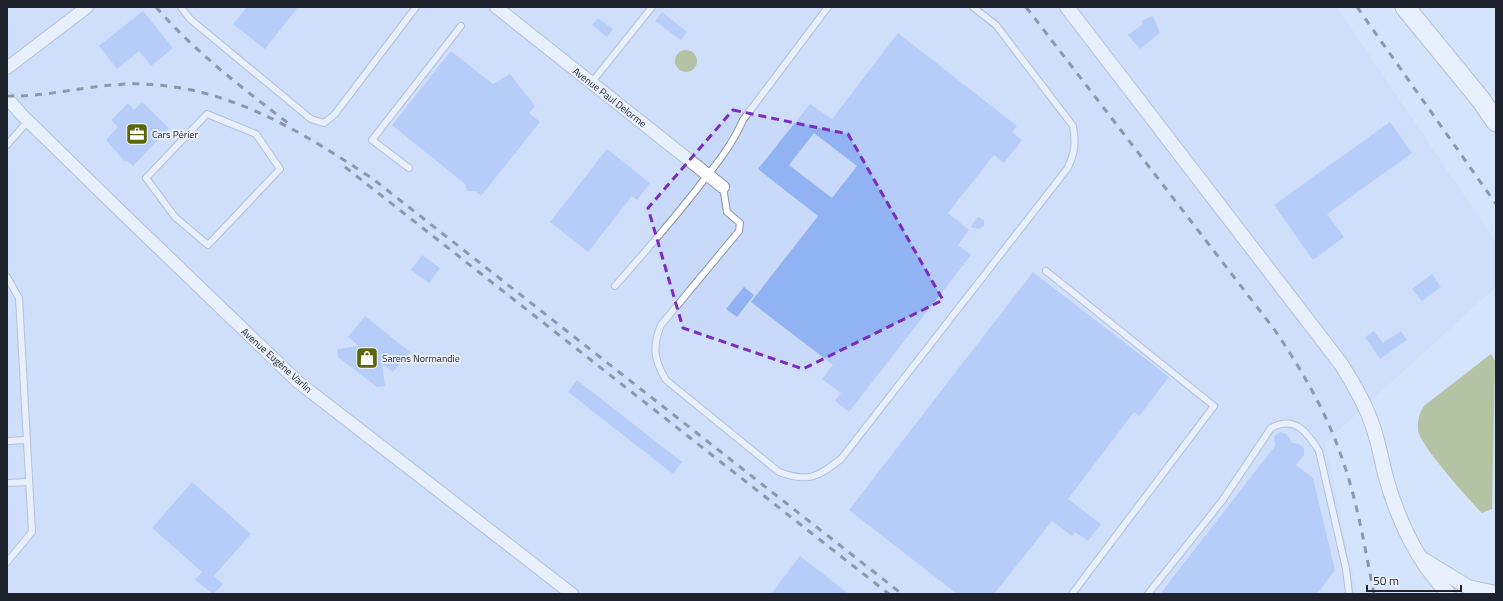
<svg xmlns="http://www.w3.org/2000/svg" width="1503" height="601" viewBox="0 0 1503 601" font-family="'Titillium Web',sans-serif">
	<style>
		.built { fill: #c8d9f9 }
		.water { fill: #8d9c37 }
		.building { fill: #91b2f3; fill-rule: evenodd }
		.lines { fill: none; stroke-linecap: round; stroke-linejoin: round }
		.service-casing { stroke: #8995ac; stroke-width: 8 }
		.minor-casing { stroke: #8995ac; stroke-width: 14 }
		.tertiary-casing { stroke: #8995ac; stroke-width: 16 }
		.trunk-casing { stroke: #8995ac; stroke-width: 21 }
		.service { stroke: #fff; stroke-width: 6 }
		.minor { stroke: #fff; stroke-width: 12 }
		.tertiary { stroke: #fff; stroke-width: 14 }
		.trunk { stroke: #fff; stroke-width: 19 }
		.rail { stroke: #373c48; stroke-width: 3; stroke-dasharray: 7 7; stroke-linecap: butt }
		.marked { fill: none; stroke: #7b2cbf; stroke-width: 3; stroke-dasharray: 8 5; stroke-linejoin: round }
		.labels { text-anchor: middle; stroke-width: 3.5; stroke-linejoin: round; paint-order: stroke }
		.street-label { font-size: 10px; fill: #1e222c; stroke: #ebf1fb }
		.poi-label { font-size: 10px; fill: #1e222c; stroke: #ebf1fb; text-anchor: start }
	</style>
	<rect width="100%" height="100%" fill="#d6e4fd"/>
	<path class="built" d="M7,7H1337L1496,242V287L1325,443L1357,594H7Z"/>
	<path class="water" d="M675 61a11 11 0 1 1 22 0a11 11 0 1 1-22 0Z
		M1491,354L1495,361L1492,509L1482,513C1469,500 1421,446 1418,431C1417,422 1419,412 1425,405Z"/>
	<path class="building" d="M247,7H298L265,49L233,24Z
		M143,11L173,48L151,66L139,51L117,69L99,46Z
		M662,12L687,32L681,40L655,21Z
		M1153,16L1160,33L1140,49L1128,35L1143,24L1141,21Z
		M598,18L613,29L607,37L592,25Z
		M898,33L1017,126L1012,132L1022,140L1004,163L994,155L948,213L969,230L958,245L971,255L849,412L835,401L841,393L822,379L833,365L751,302L818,216L758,169L810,104L832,119ZM814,133L857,166L832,198L789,165Z
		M451,51L493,84L510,74L535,106L529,113L540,122L481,196L475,191H467L465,184L392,125Z
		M142,102L169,128L133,166L126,160L125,162L106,140L118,127L111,120L128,103L134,110Z
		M1390,122L1412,153L1327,214L1344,237L1313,260L1274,205Z
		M607,149L650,183L637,200L632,196L588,252L550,222Z
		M978,217L984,220V226L979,229L971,227L975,220Z
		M422,255L440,268L429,283L411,270Z
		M1033,272L1169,377L1139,416L1134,412L1068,499L1101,524L1088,541L1075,532L1072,536L1052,521L994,594H957L849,510Z
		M1432,274L1441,287L1422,301L1412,289Z
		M744,287L754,295L737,317L726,309Z
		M365,316L410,352L393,372L382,364L385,386L377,387L338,357L337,349L359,346L348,337Z
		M1374,331L1383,343L1401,331L1407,340L1380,359L1365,337Z
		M577,380L682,462L673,474L568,392Z
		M1280,432L1287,434L1292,443L1299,444L1304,448V455L1296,465L1313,478L1335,570L1317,594H1160L1275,446L1274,437Z
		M192,482L251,534L214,576L223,584L213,594L195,580L202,572L152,528Z
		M800,556L849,594H771Z"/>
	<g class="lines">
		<g class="service-casing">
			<path id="service" d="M181,7L190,19L311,119L324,123L335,114L416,7
				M592,82L652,7
				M207,114L256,134L280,169L208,245L175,217L146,178Z
				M7,145L28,121
				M409,168L372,140L461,26
				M723,187L727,212L740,223L739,231L661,325C652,347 654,360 666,380L779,472C809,483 817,477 841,459L1067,169C1075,154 1076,142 1073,126L996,25L973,7
				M1046,271L1214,406L1072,594
				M7,277L19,298L32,532L7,562
				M615,286C645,252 676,217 703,181C719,161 733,143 743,120L828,7
				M7,441L27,440
				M7,483L29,482
				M1148,594L1222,501L1271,428C1295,415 1307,432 1319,451L1346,569L1349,594"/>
		</g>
		<g class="minor-casing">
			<path id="minor" d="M496,7L723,187
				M7,68L87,7
				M7,98L22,115L112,203L298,382L572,594"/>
		</g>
		<g class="tertiary-casing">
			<path id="tertiary" d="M1067,7L1341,364C1353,383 1365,403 1372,424C1378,440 1381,457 1385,474C1397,518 1416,561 1449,594
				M1424,560L1468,587L1496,593"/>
		</g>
		<g class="trunk-casing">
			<path id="trunk" d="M1405,7L1481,100L1496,122"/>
		</g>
		<use href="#service" class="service"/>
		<use href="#minor" class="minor"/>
		<use href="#tertiary" class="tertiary"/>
		<use href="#trunk" class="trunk"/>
		<path class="rail" d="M156,7C195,52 241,87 288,123
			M1026,7L1274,329C1302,370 1327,413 1343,461C1358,504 1365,549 1374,594
			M1357,7L1496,204
			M7,96C47,97 85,86 125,84C220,81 296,128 373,179L902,594
			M345,167L889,594"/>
	</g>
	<path d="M0 0H1503V601H0ZM733,110L848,134L943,300L803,369L683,328L648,208Z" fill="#d6e4fd" fill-opacity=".55" fill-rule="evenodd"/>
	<path class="marked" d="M733,110L848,134L943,300L803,369L683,328L648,208Z"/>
	<defs>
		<g id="office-square" transform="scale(1.15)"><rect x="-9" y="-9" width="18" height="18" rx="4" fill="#5b660a" stroke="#ebf1fb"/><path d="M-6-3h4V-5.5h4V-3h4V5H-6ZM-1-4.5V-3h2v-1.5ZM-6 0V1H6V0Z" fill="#fff"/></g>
		<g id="shop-square" transform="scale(1.15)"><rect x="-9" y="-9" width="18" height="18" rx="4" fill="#5b660a" stroke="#ebf1fb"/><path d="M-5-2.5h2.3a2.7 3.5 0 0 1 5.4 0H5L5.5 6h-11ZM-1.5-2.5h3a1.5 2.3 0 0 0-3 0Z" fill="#fff"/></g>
	</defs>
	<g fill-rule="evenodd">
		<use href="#office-square" x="137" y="134"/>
		<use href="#shop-square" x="367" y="358"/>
	</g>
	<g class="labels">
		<g class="street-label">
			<text transform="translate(610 97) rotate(38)" y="4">Avenue Paul Delorme</text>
			<text transform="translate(277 360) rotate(42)" y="4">Avenue Eugène Varlin</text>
		</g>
		<g class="poi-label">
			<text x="152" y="138">Cars Périer</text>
			<text x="382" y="362">Sarens Normandie</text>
		</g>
	</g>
	<rect width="1503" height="601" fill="none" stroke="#1e222c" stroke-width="16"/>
	<path d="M1367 585v6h94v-6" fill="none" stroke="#1e222c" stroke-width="2"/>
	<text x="1373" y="585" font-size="12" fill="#1e222c" stroke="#ebf1fb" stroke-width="3" paint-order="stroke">50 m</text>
</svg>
